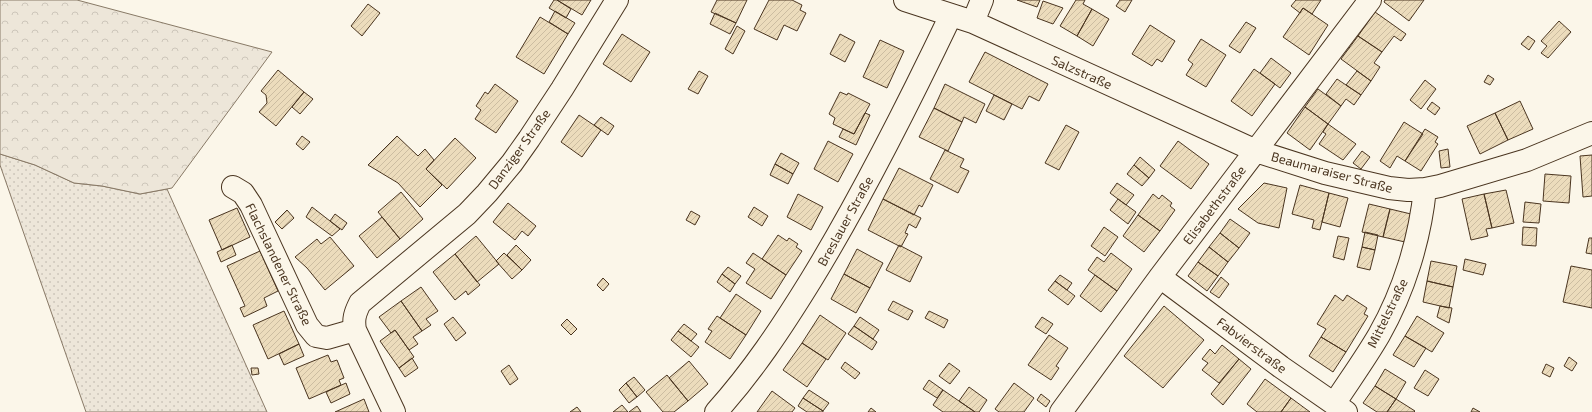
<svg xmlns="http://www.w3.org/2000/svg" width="1592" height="412" viewBox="0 0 1592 412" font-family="'Exo 2',sans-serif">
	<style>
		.grass { fill: url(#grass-dots); stroke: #887966 }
		.forest { fill: url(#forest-crowns); stroke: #887966 }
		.building { fill: url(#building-hatch); stroke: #4a3520 }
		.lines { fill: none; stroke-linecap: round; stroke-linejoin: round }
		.minor-casing { stroke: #4a3520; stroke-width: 24 }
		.minor { stroke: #fbf6e9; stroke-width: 22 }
		.labels { text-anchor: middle; stroke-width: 3; stroke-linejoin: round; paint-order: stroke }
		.street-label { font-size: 13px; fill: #4a3520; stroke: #fbf6e9 }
	</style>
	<defs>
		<pattern id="grass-dots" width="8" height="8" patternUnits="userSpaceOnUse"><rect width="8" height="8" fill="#ede6d9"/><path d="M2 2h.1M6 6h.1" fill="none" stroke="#cdc6ba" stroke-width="1.8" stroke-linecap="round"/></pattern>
		<pattern id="forest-crowns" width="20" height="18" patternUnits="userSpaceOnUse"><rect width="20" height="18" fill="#ede6d9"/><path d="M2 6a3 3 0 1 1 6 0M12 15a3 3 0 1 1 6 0" fill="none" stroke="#cdc6ba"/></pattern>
		<pattern id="building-hatch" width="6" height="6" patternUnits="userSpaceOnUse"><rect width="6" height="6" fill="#ecdcbc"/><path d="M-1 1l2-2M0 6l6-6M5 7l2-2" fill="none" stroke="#ccbda1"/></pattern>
	</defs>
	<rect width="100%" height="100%" fill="#fbf6e9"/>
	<path class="grass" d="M0,154L35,165L74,183L102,186L140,194L167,189L267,412H86L0,165Z"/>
	<path class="forest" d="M0,0H77L272,52L172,188L140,194L102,186L74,183L35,165L0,154Z"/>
	<path class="building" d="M554,0H557L571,9L566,18L549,8Z
		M557,0H591L582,15Z
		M717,0H747L736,23L711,12Z
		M769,0H792L802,5L800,10L806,13L797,31L784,25L777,40L754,29Z
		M1017,0H1040L1037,7Z
		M1076,0H1085L1083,4L1092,9L1077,36L1060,26Z
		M1120,0H1132L1125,12L1116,6Z
		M1296,0H1321L1312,14L1303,8L1300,13L1291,6Z
		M1385,0H1424L1409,21L1384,2Z
		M1043,1L1063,8L1053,24L1037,18Z
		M368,4L380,13L362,36L351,26Z
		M1303,8L1328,25L1309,55L1283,37Z
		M1092,9L1109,19L1093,46L1077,36Z
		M555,11L575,23L568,34L549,22Z
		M1375,12L1406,34L1401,41L1394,36L1382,52L1358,36Z
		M715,13L736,23L730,34L710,24Z
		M540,17L568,34L544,74L516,57Z
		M1559,21L1571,32L1548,58L1541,53L1547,46L1541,41Z
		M1246,22L1256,28L1240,53L1229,46Z
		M1150,25L1175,41L1162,62L1157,59L1152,66L1132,54Z
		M737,26L745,31L733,54L725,49Z
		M622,34L650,52L631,82L603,64Z
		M840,34L855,42L845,62L830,54Z
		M1358,36L1382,52L1374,63L1380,67L1371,81L1341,59Z
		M1528,36L1535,41L1529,50L1521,44Z
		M1201,39L1226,55L1206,87L1186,75L1193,64L1188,60Z
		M880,40L904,51L887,88L863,77Z
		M985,52L1048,84L1039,101L1029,96L1022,109L969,82Z
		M1271,58L1291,73L1280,88L1260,73Z
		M1254,69L1275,84L1252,116L1231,101Z
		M278,70L304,92L276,126L259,112L267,103L266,95L261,91Z
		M699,71L708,76L698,94L688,89Z
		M1357,71L1371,81L1361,95L1346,85Z
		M1488,75L1494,79L1490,85L1484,82Z
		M1337,79L1361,95L1354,105L1346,99L1341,106L1326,94Z
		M1425,80L1436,89L1421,109L1410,100Z
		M495,84L518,101L496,133L475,119L481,110L476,106L485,92L488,94Z
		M945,84L985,104L976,123L964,117L962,122L934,108Z
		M1318,89L1341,106L1328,124L1305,107Z
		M304,92L313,99L300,114L292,107Z
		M840,92L847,95L848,93L870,104L854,134L833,124L835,118L829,114Z
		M994,95L1012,104L1004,120L986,111Z
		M1520,101L1533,129L1508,140L1495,113Z
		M1432,102L1440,108L1435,115L1427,109Z
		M1305,107L1328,124L1310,150L1287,133Z
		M934,108L962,122L948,151L919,137Z
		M865,113L870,115L856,145L839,137L843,129L854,134Z
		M1495,113L1508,140L1480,154L1467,126Z
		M579,115L601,130L582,157L561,142Z
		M601,117L614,126L608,135L594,125Z
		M1404,122L1423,134L1405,161L1397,156L1390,168L1380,161Z
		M1328,124L1356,144L1343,160L1319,144L1326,134L1323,132Z
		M1066,125L1079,132L1059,170L1045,163Z
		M1425,129L1438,137L1435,142L1438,144L1421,171L1405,161Z
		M302,136L310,142L303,150L296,144Z
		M397,136L418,156L425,149L434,160L426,169L442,185L420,207L398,183L368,165Z
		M455,138L476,158L447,189L426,169Z
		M828,141L853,154L838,182L814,169Z
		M1178,141L1209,164L1191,189L1160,166Z
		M1448,149L1450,167L1441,168L1439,151Z
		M945,150L964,159L960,167L969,171L958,193L930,179Z
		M1362,151L1370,157L1361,169L1353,163Z
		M781,153L799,163L793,174L775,164Z
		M1592,155V196L1583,197L1580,156Z
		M1140,157L1155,170L1149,178L1134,165Z
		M775,164L793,174L788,184L770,175Z
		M1134,165L1149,178L1142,186L1127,174Z
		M899,168L933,185L922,207L919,205L914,215L883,199Z
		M1545,174L1571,176L1569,203L1543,201Z
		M1117,183L1134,195L1126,205L1110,193Z
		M1264,183L1287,188L1279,228L1258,223L1238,209Z
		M1300,185L1329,193L1320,230L1312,228L1314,220L1292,214Z
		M1506,190L1514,223L1492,228L1484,194Z
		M401,192L423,219L400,239L378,212Z
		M1329,193L1348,198L1340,227L1322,222Z
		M798,194L823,207L811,230L787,217Z
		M1153,194L1159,199L1162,195L1172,203L1170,206L1175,210L1160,231L1138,215Z
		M1484,194L1492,228L1486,229L1488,236L1471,240L1462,199Z
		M883,199L921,218L916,228L909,224L905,233L908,234L901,247L868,230Z
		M1118,199L1136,212L1128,224L1110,210Z
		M1525,202L1541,204L1539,223L1523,222Z
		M508,203L536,226L528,236L522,231L515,240L493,222Z
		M1369,204L1390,209L1383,237L1362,232Z
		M312,207L330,221L340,229L332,236L306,217Z
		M754,207L768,216L762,226L748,217Z
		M237,208L250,237L222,250L209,220Z
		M1390,209L1411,214L1405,242L1383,237Z
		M287,210L294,218L282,229L275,222Z
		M691,211L700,216L695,225L686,220Z
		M335,214L347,223L342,230L330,221Z
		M1138,215L1160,231L1144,252L1123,236Z
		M382,217L400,239L377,258L359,236Z
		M1230,219L1250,233L1239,248L1220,233Z
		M1104,227L1118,237L1105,256L1091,246Z
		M1523,227L1537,228L1536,246L1522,245Z
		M1365,232L1378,235L1375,250L1362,247Z
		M1220,233L1239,248L1228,262L1209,247Z
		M778,235L787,241L789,238L798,244L796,247L802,251L786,275L762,259Z
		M476,236L499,264L477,282L455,254Z
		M1338,236L1349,238L1344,260L1333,257Z
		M330,237L354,266L325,290L307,268L295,257L317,239L321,244Z
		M1589,238H1592V254L1586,253Z
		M232,245L236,255L221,262L217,252Z
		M516,245L531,260L522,270L507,255Z
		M899,245L922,257L910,282L886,270Z
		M1209,247L1228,262L1218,276L1198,262Z
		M1362,247L1375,250L1370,270L1357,267Z
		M857,249L883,263L870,288L844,274Z
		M260,251L278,291L264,298L267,306L244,317L240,308L245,306L227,266Z
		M504,253L522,270L512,279L496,261Z
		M753,253L786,275L771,299L746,283L755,269L746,263Z
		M1111,253L1132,269L1117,291L1088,270L1097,257L1104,262Z
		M455,254L480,285L468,295L466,291L455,300L433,272Z
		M1465,259L1486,264L1483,275L1463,270Z
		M1431,261L1457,266L1453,287L1427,281Z
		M1198,262L1218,276L1207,291L1188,276Z
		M1571,266L1592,270V308L1563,302Z
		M728,267L741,276L735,284L722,274Z
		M722,274L735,284L730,292L717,282Z
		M844,274L870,288L856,313L831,299Z
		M1060,275L1072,283L1067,290L1055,281Z
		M1095,275L1117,291L1101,312L1080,296Z
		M1221,277L1229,284L1219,298L1210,292Z
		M603,278L609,284L603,291L597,285Z
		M1055,281L1075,296L1068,305L1048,290Z
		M1427,281L1453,287L1449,308L1423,302Z
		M421,287L438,311L426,319L431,325L422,331L401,301Z
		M736,294L761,311L746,335L720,318Z
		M1335,295L1343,301L1347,295L1367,308L1364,314L1368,316L1346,352L1321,337L1326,329L1317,324Z
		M401,301L422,331L413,337L418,344L409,350L395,330L391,333L379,317Z
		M893,301L913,311L908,320L888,310Z
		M1164,306L1204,340L1163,388L1124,356Z
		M1440,306L1452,308L1449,323L1437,317Z
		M284,311L299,344L268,359L253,325Z
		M929,311L948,320L944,328L925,318Z
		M820,315L846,333L828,360L802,343Z
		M717,316L746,335L730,359L705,342L712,331L708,329Z
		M1417,316L1444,333L1432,352L1405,336Z
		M453,317L466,333L456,341L444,324Z
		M860,317L879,330L873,339L854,326Z
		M1042,317L1053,324L1046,334L1035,327Z
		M567,319L577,329L571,335L561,325Z
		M684,324L697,334L691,341L678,331Z
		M854,326L877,342L872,350L848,334Z
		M395,330L414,357L399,368L380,341Z
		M678,331L699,347L691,357L671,340Z
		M1049,335L1068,348L1056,366L1059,368L1051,380L1028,365Z
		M1405,336L1426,348L1414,367L1393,355Z
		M1321,337L1346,352L1333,372L1309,356Z
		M802,343L826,359L807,387L783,370Z
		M299,344L304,356L284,365L279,354Z
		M1222,345L1239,359L1219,383L1202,370L1208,363L1202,359L1210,349L1215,354Z
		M328,355L331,362L337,360L344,378L339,380L341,385L309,399L296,368Z
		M1569,357L1577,363L1572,371L1564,366Z
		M412,358L418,368L405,377L399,368Z
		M1239,359L1251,369L1223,405L1211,394Z
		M689,361L708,384L688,401L669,378Z
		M845,362L860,373L855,379L841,368Z
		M949,363L960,371L950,384L939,376Z
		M1546,364L1554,368L1550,377L1542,373Z
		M509,365L518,379L510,385L501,371Z
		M251,368H258L259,374L252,375Z
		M1385,369L1406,382L1396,399L1375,386Z
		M1425,370L1439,379L1428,396L1414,388Z
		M667,375L688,401L674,412H663L646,392Z
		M634,377L645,390L637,397L626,383Z
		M1265,379L1291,398L1281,412H1257L1247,404Z
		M929,380L943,390L937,398L923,389Z
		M346,383L350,394L331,403L326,392Z
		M626,383L637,397L629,403L619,390Z
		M1014,383L1034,398L1024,412H999L995,409Z
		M1375,386L1396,399L1387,412H1377L1363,403Z
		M969,387L987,400L979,412H975L959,401Z
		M809,390L829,403L823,411L803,398Z
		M943,390L975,412H943L933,405Z
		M772,391L795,408L792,412H757Z
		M1041,394L1050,401L1046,407L1037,400Z
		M803,398L823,411V412H807L798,406Z
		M1291,398L1310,412H1281Z
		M364,399L369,412H335Z
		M1396,399L1415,411L1414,412H1387Z
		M622,405L628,412H613Z
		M637,406L641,412H629Z
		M577,407L581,412H570Z
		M871,408L876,412H868Z
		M1473,408L1480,412H1471Z"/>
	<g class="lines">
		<g class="minor-casing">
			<path id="minor" d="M905,0L973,22L1256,151L1325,173L1389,188L1408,190L1425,189L1440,186L1527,160L1592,133
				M973,22L982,0
				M233,187L243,193L251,205L307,325L316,336L327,338L355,330
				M1160,277L1281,367L1346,412
				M1334,404C1349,381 1365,359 1379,335C1404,291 1420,239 1425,189
				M394,412L355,330C353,319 355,313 360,303L467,214L487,193L512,163L529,139L562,89L617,0
				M716,412C753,371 782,327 811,280C863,195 908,105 951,15
				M1061,412L1160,277L1370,0"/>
		</g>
		<use href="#minor" class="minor"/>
	</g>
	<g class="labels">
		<g class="street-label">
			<text transform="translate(1082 72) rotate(24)" y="5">Salzstraße</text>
			<text transform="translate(519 149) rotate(-54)" y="5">Danziger Straße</text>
			<text transform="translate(1332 172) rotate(15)" y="5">Beaumaraiser Straße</text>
			<text transform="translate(1214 205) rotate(-53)" y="5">Elisabethstraße</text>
			<text transform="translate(845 221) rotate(-61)" y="5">Breslauer Straße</text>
			<text transform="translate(279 264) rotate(64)" y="5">Flachslandener Straße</text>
			<text transform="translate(1387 313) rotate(-64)" y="5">Mittelstraße</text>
			<text transform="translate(1252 345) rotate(37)" y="5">Fabvierstraße</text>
		</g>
	</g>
</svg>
